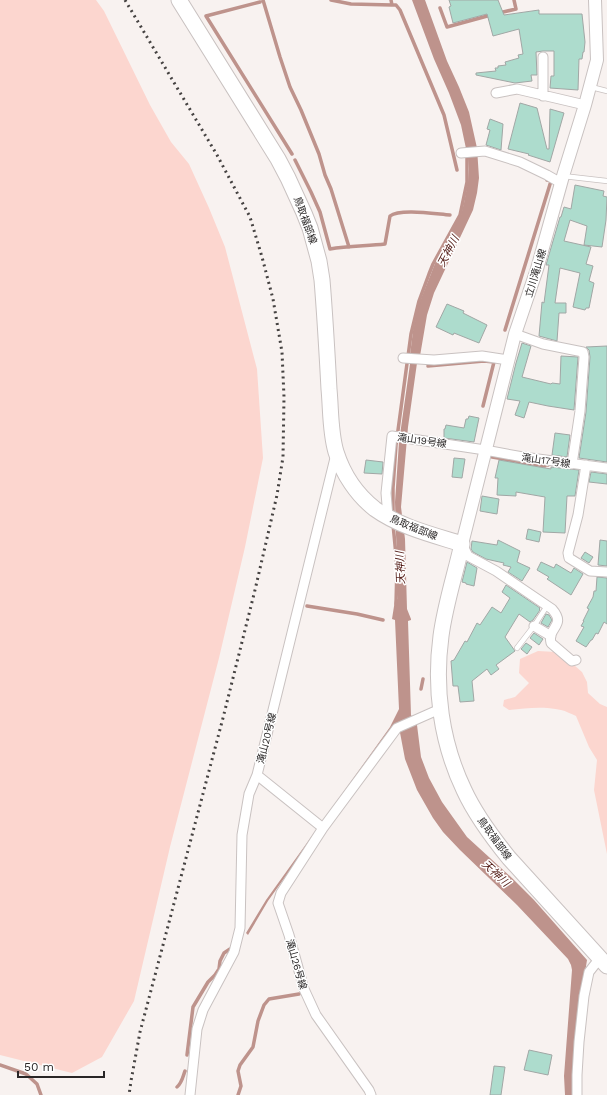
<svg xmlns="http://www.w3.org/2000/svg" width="607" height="1095" viewBox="0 0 607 1095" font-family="'Work Sans','Noto Sans JP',sans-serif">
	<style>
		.green { fill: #fcd6cf }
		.water { fill: #be938c }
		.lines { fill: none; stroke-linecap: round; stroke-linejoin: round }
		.stream { stroke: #be938c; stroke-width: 3.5 }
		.building { fill: #addccd; stroke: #a1a7a5 }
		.service-casing { stroke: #c9c2c1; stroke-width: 6 }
		.minor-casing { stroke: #c9c2c1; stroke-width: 11 }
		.tertiary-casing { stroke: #c9c2c1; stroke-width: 14 }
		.primary-casing { stroke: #c9c2c1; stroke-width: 17 }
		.service { stroke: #fff; stroke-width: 4.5 }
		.minor { stroke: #fff; stroke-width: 9 }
		.tertiary { stroke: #fff; stroke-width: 12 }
		.primary { stroke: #fff; stroke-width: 15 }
		.rail { stroke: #454241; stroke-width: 3; stroke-dasharray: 2 4; stroke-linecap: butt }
		.labels { text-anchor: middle; stroke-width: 3; stroke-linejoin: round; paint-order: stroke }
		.street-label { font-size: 10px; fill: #292626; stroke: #fff }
		.water-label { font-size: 11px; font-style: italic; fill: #521b15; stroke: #fff }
	</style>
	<rect width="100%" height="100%" fill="#f8f2f0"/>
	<path class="green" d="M0,0H96L104,11L150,105L171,142L189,164L209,208L225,247L257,369L263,458L245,547L219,658L170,847L134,1001L102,1057L72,1073L0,1055Z
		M538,651L556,652L567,659L582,672L587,682L588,693L600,704L607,707V854L594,790L597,760L589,747L576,716C571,714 566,711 561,710C543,706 527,708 509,710L503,706L504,700L515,697L529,683L519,673L520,659Z"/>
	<path class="water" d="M412,0H425L447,61L459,87L469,112L477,148L479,178L477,193L473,210L434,293L427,315L420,356L417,363L408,427L401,507L405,539L407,609L411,619V620L408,621L411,715L417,725L421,757L429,778L442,802L467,837L512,878L534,900L587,960L583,985L574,1095H565L564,1076L572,970L571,965L568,959L517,905L460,850L443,832L433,818L417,790L405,759L398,722L393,726L268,901L248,935L246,933L266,900L390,727L399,709L395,620L392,619L395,600L398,599V568L396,535L395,502L399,442L410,364V355L413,331L419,304L436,261L461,215L464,203L468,182L469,169L468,158L461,125L449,93L434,59Z"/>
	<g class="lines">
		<path class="stream" d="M263,0L280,57L290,87L301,110L319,154L325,175L331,189L349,247
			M331,0L351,4L392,5
			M391,0L392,5H396L400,10L444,115L457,170
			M260,2L206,16L292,154
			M440,8L447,27L491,15
			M499,13L516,9L514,0
			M295,160L311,192L320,212L330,249C348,246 368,246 385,244L390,216C400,208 436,214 450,215
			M505,330L551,181L547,180
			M428,366L484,361L494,362L483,406
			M492,457L545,466V464L548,465
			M393,514V488L396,445L411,334L419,301L429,274L433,264L460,215L467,182V156
			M393,524L397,566L396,604
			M307,606L357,614L383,620
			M421,689L423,679
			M187,1055L193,1007L208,982L215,975L219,969L220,961L224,953L230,949
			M0,1065L26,1074L37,1084L41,1095
			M177,1087C182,1083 183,1076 185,1071
			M238,1095L241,1086L238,1071L240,1065L253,1047L258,1021L264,1005L269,999L299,994"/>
	</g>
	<path class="building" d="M449,0H498L504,15L539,10V14H582L585,42L584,52H583L582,59H579L578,90L550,88L551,76H554V51H543L536,52L537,75H531L532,81L515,83L476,75V73L496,71L495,68H498V66L506,65L505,62L519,58L518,55L523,54L519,29L493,36L487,14L453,23L449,7L451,6Z
		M520,103L537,108L547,149H549L550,109L564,113L550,162L528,155L529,154L508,149Z
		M490,119L503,124L501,150L486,145L490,130L487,129Z
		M575,185L604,191L603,196L607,197L606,220L602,247L584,245L587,226L570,220L564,241L591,247L586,264L593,266L589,281L594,283L589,308H586L585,310L573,307L580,273L560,268L555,303H566V313H559L557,341L539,336L542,302L544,303L549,265H546L560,217H561L564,207L571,209Z
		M447,304L464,311L463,313L487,325L479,343L454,333L453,335L436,327Z
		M522,343L531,346L522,377L551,384L552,383L560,384L561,356L578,357L574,410L548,406L529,402L524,418L515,415L520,401L507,399L516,363Z
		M607,346V462L579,458L586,412L590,357L589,350L586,347Z
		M469,416L479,418L474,442L444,438V429H445L446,425L464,428L466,419H468Z
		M555,433L570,435L567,457L552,455Z
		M454,458L465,459L462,478L452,477Z
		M366,460L383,462L382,474L364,473Z
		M499,460L551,469V467L579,470L575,496H567L565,533L543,532L545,497L516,492V496L497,495L498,478H495Z
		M591,472L607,474V484L589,482Z
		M482,496L499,499L497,514L480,511Z
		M528,529L541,532L539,542L526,539Z
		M498,540L520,551L517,562L530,568L522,581L508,572L511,567L503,565L504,563L486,559L473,552L471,549L472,541L497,545Z
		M600,540L607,541V566L598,565Z
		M585,552L593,557L589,563L581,558Z
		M467,562L477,568L474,586L466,584V583L462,582Z
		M541,562L554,568L556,564L571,573L574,568L583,574L571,595L547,579L549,577L537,570Z
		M597,577L607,578V624L604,622L598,634L596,633L592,640H591L586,647L576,641L584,627L581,626L584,621H583L589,609L587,608L593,597L594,591H596Z
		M506,585L540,608L539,609L540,610L533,620L530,622L519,614L505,637L515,651L496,665L499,669L491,675L487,669L472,681L474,701L460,702L458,686H453L451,661L454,660L465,641L467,642L477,623L480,625L492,607L501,613L510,598L502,592Z
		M546,614L549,615L552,620L548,627L541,623Z
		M534,633L543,639L539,645L530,638Z
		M526,643L532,647L527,654L521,649Z
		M529,1050L552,1055L548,1075L524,1070Z
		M494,1066L505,1067L501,1095H490Z"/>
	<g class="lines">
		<g class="service-casing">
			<path id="service" d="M591,87L607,91
				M563,176L607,181
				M517,648L534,626L547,606"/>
		</g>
		<g class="minor-casing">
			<path id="minor" d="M496,93L517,89L585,105
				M543,96V57
				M461,153L485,151L520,162L547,175L561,183
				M515,334L543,344L583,352L584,357L580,411L572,464
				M403,358L434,360L482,356L508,360
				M336,454L257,775L323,828L397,728L440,709
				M586,465L578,515L568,553L569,558L590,571L607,572
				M388,517L386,493L392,436L485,450L523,457L607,468
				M462,544L468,556L496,571L552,609C567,626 547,627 551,643L572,661L576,660
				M534,626L551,636
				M323,828L281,893L278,903L289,935L304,989L316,1015L369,1090L371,1095
				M190,1095L197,1029L203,1010L234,952L240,928L242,835L249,794L257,775
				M577,1095V1075L579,1042L584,996L589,972L600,958"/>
		</g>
		<g class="tertiary-casing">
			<path id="tertiary" d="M462,544L515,334L537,269L563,176L585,105L597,60L595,0"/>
		</g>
		<g class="primary-casing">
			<path id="primary" d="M179,0L278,159L288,178L304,213L310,228L319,261L322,280C325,316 327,352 329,389C331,410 330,432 336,452C343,474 357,495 375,509C400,527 433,535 462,544C455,575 445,605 441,636C434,688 441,742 464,790C475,814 492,837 509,858L607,966"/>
		</g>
		<use href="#service" class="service"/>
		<use href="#minor" class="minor"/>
		<use href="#tertiary" class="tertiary"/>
		<use href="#primary" class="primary"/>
		<path class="rail" d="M125,0L217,155L250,217L262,257L273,299L282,352L284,397L283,457L277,495L255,590L223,718L140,1032L131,1081L129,1095"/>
	</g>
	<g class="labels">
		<g class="street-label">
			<text transform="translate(306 220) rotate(70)" y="4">鳥取福部線</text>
			<text transform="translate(535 273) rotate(-73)" y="4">立川滝山線</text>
			<text transform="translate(422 440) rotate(8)" y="4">滝山19号線</text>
			<text transform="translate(546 460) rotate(8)" y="4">滝山17号線</text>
			<text transform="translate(414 527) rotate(22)" y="4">鳥取福部線</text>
			<text transform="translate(266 738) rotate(-76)" y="4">滝山20号線</text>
			<text transform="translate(495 838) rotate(54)" y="4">鳥取福部線</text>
			<text transform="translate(297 964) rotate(74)" y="4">滝山26号線</text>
		</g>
		<g class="water-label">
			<text transform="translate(448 251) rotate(-62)" y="4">天神川</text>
			<text transform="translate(400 568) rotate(-92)" y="4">天神川</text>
			<text transform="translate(496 873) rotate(43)" y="4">天神川</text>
		</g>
	</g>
	<path d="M18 1071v6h86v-6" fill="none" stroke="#292626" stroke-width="2"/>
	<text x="24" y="1071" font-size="12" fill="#292626" stroke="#ffffff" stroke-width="3" paint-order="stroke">50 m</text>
</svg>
